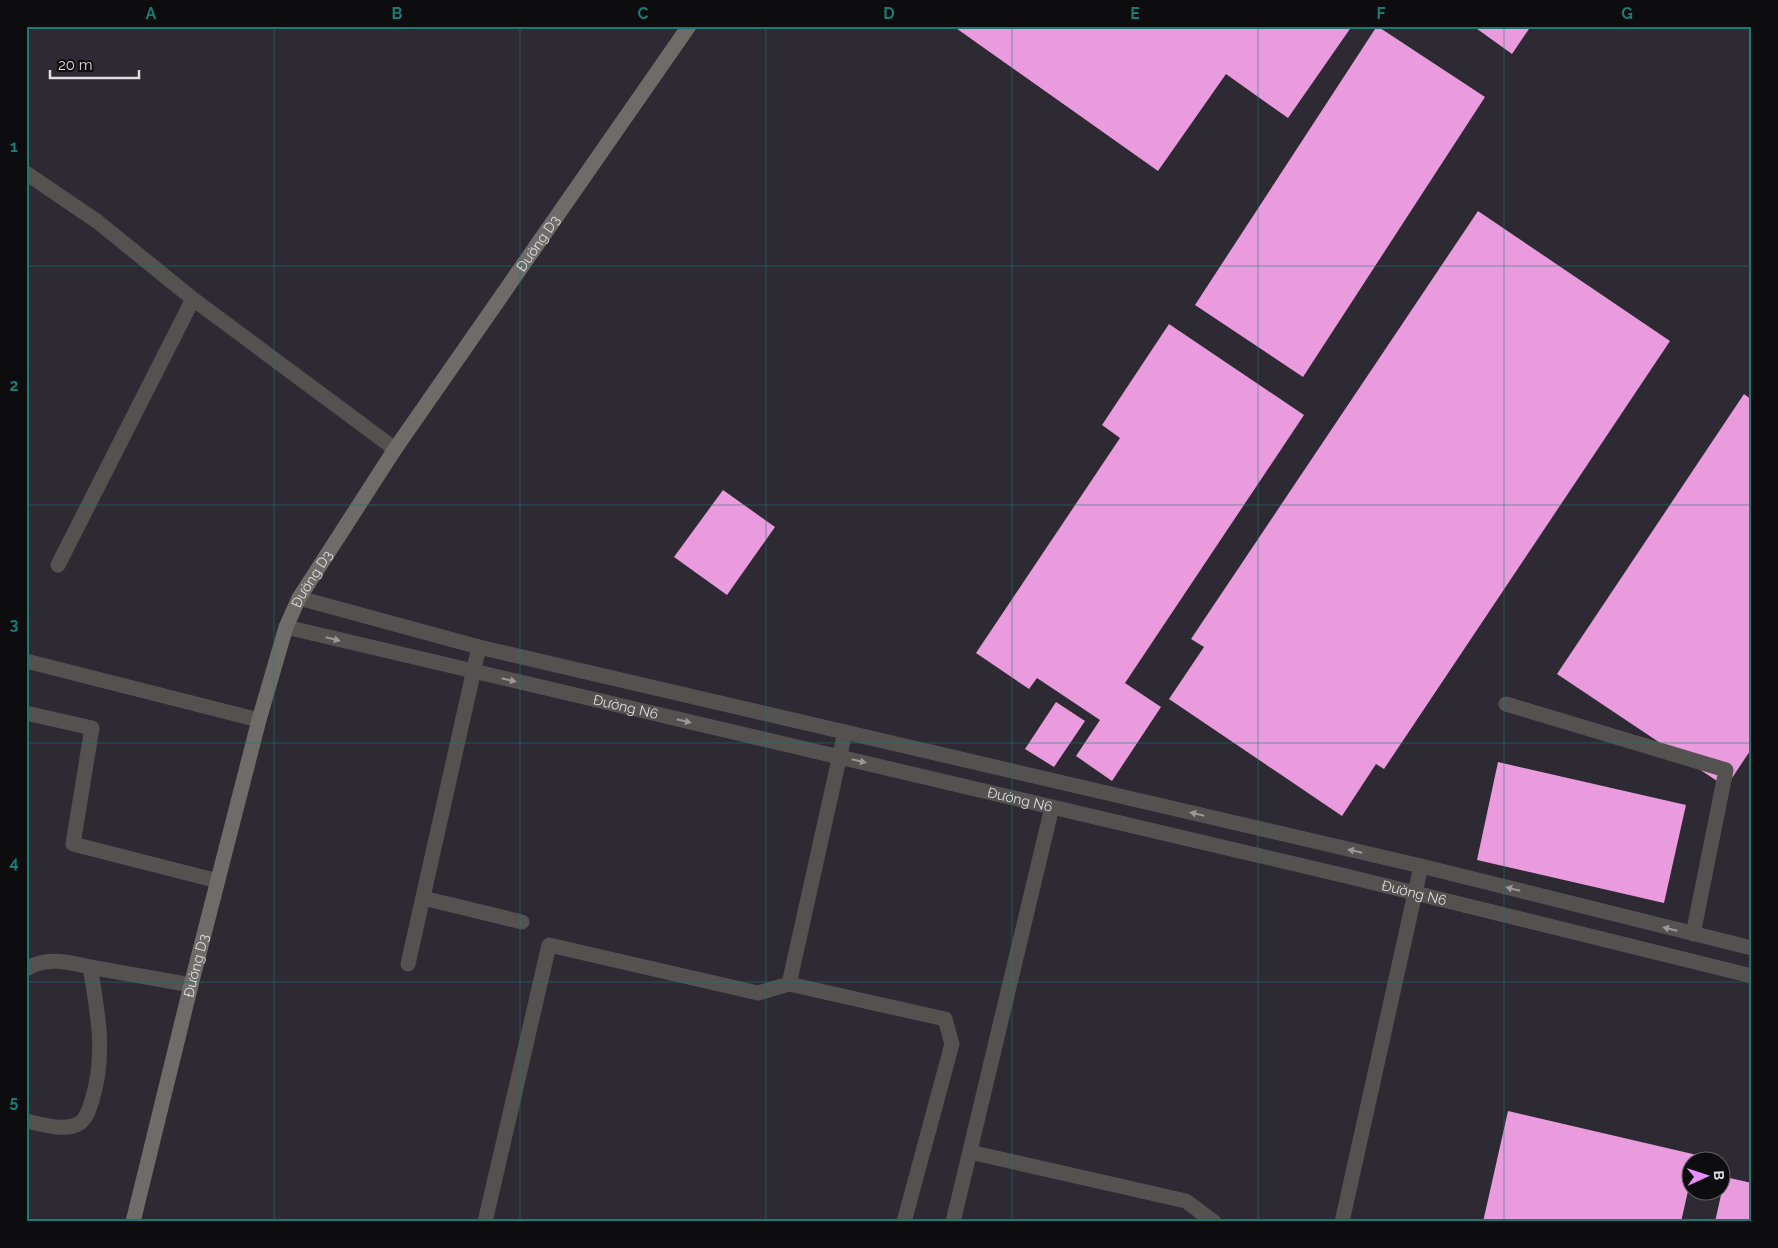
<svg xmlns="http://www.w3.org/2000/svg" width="1778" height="1248" viewBox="0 0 1778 1248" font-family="Raleway,sans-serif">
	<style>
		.built { fill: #2e2a34; fill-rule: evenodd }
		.building { fill: #e99bde }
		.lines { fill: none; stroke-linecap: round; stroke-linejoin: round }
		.service { stroke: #535250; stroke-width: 15 }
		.minor { stroke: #535250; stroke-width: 15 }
		.tertiary { stroke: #535250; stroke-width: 15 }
		.secondary { stroke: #6d6c68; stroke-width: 15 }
		.oneway { fill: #989898 }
		.grid { fill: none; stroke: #197b74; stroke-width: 1; stroke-opacity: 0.55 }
		.labels { text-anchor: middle; stroke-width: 5; stroke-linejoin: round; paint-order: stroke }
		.street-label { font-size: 14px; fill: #dedde0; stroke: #0d0c0e }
		.neatline { fill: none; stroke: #197b74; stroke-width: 2 }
		.grid-label { font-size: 16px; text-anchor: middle; font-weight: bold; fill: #197b74 }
	</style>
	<rect width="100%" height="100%" fill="#242227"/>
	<path class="built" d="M26,26H1752V1222H26ZM1690,1160H1720V1190H1690Z"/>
	<path class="building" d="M953,26H1352L1288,118L1226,74L1158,171Z
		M1377,26L1485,97L1303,377L1195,305Z
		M1473,26H1531L1512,54Z
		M1478,211L1670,341L1384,769L1376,764L1342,816L1169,699L1204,647L1191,639Z
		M1169,324L1304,415L1125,683L1161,707L1112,781L1076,756L1100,720L1037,678L1029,689L976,653L1120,438L1102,425Z
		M1744,394L1752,400V748L1726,787L1557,674Z
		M723,490L775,527L727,595L674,557Z
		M1056,702L1085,721L1054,767L1025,749Z
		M1498,762L1686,805L1664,903L1477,860Z
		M1508,1111L1697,1155L1695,1160H1690V1182L1681,1222H1483Z
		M1725,1177L1752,1183V1222H1715Z"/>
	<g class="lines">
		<path class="service" d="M26,173L98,222L193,299L395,449
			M58,565L193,299
			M1506,704L1726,770L1693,934
			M26,713L92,728L73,844L218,881
			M423,898L522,922
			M408,964L479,647
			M90,967L191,985
			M26,969C46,956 69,962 90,967C98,1012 106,1056 92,1100C89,1110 86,1121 76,1125C61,1131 41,1124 26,1121
			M789,984L845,732
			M970,1152L1186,1201L1214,1222
			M485,1222L549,945L758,993L789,984L945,1019L952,1044L904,1222
			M953,1222L1052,807
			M1342,1222L1421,866"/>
		<path class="minor" d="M26,661L259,720"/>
		<g class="tertiary">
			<path d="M299,598L479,647L1421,866L1752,948"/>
			<path id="s1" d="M286,627L1346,876L1752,976"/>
		</g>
		<path class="secondary" id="s2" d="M133,1222L191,985L259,720L286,627L299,598L395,449L689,26"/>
	</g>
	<defs><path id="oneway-solid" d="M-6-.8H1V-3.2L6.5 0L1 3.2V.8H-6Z" transform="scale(1.25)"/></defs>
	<g class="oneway">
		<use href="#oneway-solid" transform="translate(333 639) rotate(14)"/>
		<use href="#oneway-solid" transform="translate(509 680) rotate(13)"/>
		<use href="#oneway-solid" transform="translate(684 721) rotate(13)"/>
		<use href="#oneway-solid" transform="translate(859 761) rotate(13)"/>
		<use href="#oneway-solid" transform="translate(1197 814) rotate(-167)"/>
		<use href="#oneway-solid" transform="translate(1355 851) rotate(-167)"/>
		<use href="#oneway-solid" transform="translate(1513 889) rotate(-166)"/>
		<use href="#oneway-solid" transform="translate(1670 929) rotate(-166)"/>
	</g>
	<path class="grid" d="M274,26V1222M520,26V1222M766,26V1222M1012,26V1222M1258,26V1222M1504,26V1222M26,266H1752M26,505H1752M26,743H1752M26,982H1752"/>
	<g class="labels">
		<g class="street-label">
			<text dy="5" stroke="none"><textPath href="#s2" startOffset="1074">Đường D3</textPath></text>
			<text dy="5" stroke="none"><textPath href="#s2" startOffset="669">Đường D3</textPath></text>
			<text dy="5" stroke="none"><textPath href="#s1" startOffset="349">Đường N6</textPath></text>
			<text dy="5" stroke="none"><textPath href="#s1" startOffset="754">Đường N6</textPath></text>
			<text dy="5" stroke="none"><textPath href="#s1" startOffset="1159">Đường N6</textPath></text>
			<text dy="5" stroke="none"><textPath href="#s2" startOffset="264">Đường D3</textPath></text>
		</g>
	</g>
	<rect width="1778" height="1248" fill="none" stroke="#0d0c0e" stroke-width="55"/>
	<g transform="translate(1706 1176) rotate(87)"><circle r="24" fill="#0d0c0e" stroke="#616062"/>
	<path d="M0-4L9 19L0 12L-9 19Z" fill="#e88eff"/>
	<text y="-8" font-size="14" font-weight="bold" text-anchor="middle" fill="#dedde0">B</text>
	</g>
	<path d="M50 70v8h89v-8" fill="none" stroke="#dedde0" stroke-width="2.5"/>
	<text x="58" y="70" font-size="15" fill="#dedde0" stroke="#0d0c0e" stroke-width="4" paint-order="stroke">20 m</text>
	<rect x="28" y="28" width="1722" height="1192" class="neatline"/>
	<g class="grid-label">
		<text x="151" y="19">A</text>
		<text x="397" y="19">B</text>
		<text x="643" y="19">C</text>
		<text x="889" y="19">D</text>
		<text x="1135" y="19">E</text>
		<text x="1381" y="19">F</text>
		<text x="1627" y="19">G</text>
		<text x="14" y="152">1</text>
		<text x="14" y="391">2</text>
		<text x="14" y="630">3</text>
		<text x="14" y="868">4</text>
		<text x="14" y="1107">5</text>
	</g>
</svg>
